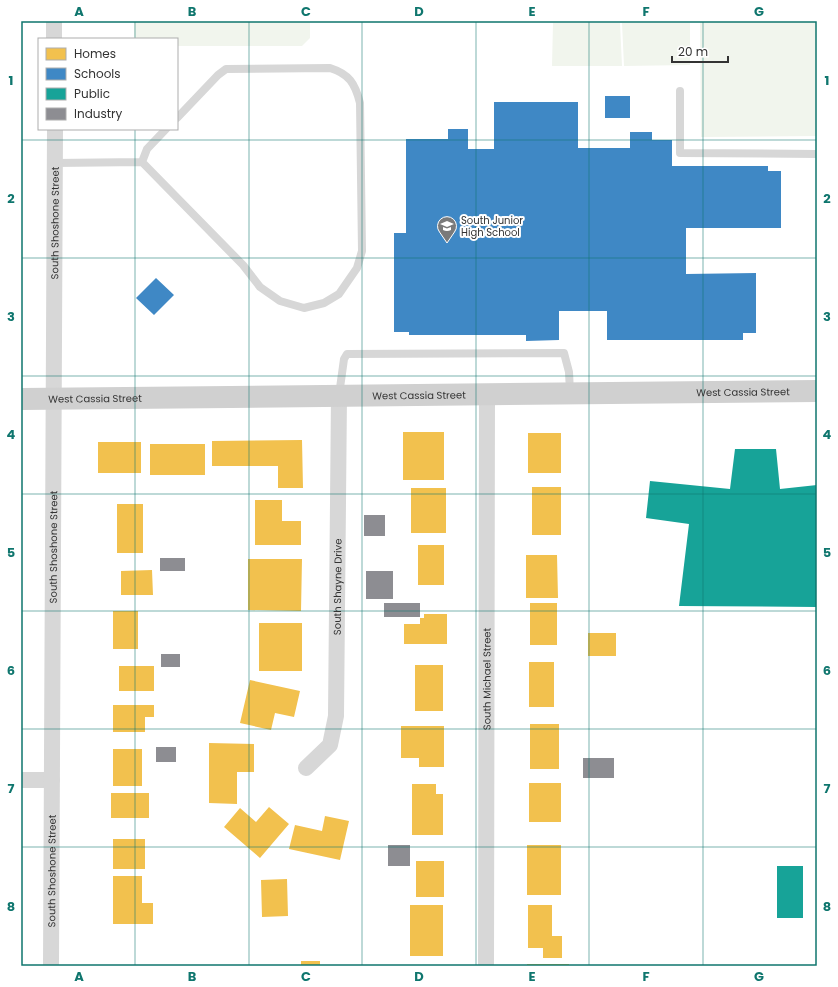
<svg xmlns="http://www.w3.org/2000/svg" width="838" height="987" viewBox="0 0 838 987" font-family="Poppins,sans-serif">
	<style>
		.green { fill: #f1f5ed }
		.homes { fill: #f2c14e }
		.schools { fill: #3f88c5 }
		.public { fill: #17a398 }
		.industry { fill: #8d8d92 }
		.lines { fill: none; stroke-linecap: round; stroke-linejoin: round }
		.lane { stroke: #d7d7d7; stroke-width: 8 }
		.street { stroke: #d7d7d7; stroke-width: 16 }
		.secondary { stroke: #d0d0d0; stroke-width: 22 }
		.grid { fill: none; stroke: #0f766e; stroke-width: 1; stroke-opacity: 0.55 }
		.labels { text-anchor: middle; stroke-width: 4; stroke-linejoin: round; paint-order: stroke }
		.poi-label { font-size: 10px; fill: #333; stroke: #fff; text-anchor: start }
		.street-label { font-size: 10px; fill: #333; stroke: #fff }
		.neatline { fill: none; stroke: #0f766e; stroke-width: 1.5 }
		.grid-label { font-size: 13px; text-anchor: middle; font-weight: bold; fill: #0f766e }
	</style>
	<rect width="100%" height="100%" fill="#fff"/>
	<path class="green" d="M134,21H310V38L302,46H177V39H136L134,37Z
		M700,21H817V136L701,137Z
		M553,23H620L622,66H552Z
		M622,23H690V65L624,66Z"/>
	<path class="homes" d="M403,432H444V480H403Z
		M528,433H561V473H528Z
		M302,440L303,488H278V466H212V441Z
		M98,442H141V473H98Z
		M150,444H205V475H150Z
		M532,487H561V535H532Z
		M411,488H446V533H411Z
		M255,500H282V521H301V545H255Z
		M117,504H143V553H117Z
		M418,545H444V585H418Z
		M526,555H557L558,598H526Z
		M248,559H302L301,611L248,610Z
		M152,570L153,595H121V571Z
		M530,603H557V645H530Z
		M113,611H138V649H113Z
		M424,614H447V644H404V624H420V618H424Z
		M259,623H302V671H259Z
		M588,633H616V656H588Z
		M529,662H554V707H529Z
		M415,665H443V711H415Z
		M119,666H154V691H119Z
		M250,680L300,691L294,717L275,713L271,730L240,723Z
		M113,705H154V717H145V732H113Z
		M530,724H559V769H530Z
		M401,726H444V767H419V758H401Z
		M209,743L254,744V772H237V804L209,803Z
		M113,749H142V786H113Z
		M529,783H561V822H529Z
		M412,784H436V794H443V835H412Z
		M111,793H149V818H111Z
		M269,807L289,824L260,858L224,827L240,808L256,822Z
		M325,816L349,821L340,860L289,849L295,825L322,831Z
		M113,839H145V869H113Z
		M527,845H561V895H527Z
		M416,861H444V897H416Z
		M113,876H142V903H153V924H113Z
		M287,879L288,916L262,917L261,880Z
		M410,905H443V956H410Z
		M528,905H552V936H562V958H543V948H528Z
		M301,961H320V966H301Z
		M527,964H569V966H527Z"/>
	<path class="schools" d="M605,96H630V118H605Z
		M494,102H578V148H630V132H652V140H672V166H768V171H781V228H686V274L756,273V333H743V340H607V311H559V340L526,341V335H409V332H394V233H406V139H448V129H468V149H494Z
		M156,278L174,295L154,315L136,298Z"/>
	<path class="public" d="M735,449H776L780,489L817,485V607L679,606L689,524L646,518L650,481L730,489Z
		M777,866H803V918H777Z"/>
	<path class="industry" d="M364,515H385V536H364Z
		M160,558H185V571H160Z
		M366,571H393V599H366Z
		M384,603H420V617H384Z
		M161,654H180V667H161Z
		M156,747H176V762H156Z
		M583,758H614V778H583Z
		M388,845H410V866H388Z"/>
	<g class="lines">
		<path class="lane" d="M680,91V153L817,154
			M142,162L147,149L166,129
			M55,163L142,162L243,265L260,287L280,301L304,308L324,303L339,294L357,268L362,251L360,103C355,83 349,74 330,68L226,69L218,75L177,118
			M339,395L344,359L347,354L564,353L569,372L570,392"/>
		<g class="street">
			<path d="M54,21V39"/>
			<path id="s1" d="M306,768L330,745L336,716L339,395"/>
			<path d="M21,780H52"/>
			<path id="s2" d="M51,966L55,129"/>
			<path id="s3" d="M486,966L487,393"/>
		</g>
		<path class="secondary" id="s4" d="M21,399L817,391"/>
	</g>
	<path class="grid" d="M135,21V39M249,21V966M362,21V966M476,21V966M589,21V966M703,21V966M135,129V966M21,140H817M21,258H817M21,376H817M21,494H817M21,611H817M21,729H817M21,847H817"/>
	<defs>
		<g id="school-pin" transform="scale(1)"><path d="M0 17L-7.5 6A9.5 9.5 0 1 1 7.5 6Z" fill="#7a7a7a" stroke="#fff"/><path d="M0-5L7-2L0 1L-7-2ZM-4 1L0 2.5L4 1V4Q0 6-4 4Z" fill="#fff"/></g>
	</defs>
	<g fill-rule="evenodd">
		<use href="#school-pin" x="447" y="226"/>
	</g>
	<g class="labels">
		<g class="poi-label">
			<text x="461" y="224">South Junior<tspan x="461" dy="12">High School</tspan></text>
		</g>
		<g class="street-label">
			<text dy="4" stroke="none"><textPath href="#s2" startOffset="743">South Shoshone Street</textPath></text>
			<text dy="4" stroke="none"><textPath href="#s4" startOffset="722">West Cassia Street</textPath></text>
			<text dy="4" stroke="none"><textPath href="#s4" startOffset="398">West Cassia Street</textPath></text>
			<text dy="4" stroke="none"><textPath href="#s4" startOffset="74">West Cassia Street</textPath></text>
			<text dy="4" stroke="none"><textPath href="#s2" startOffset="419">South Shoshone Street</textPath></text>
			<text dy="4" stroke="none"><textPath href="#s1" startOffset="192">South Shayne Drive</textPath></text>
			<text dy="4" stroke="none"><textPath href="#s3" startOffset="287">South Michael Street</textPath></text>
			<text dy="4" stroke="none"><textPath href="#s2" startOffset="95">South Shoshone Street</textPath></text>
		</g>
	</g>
	<rect width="838" height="987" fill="none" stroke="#ffffff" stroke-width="44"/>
	<rect x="38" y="38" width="140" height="92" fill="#ffffff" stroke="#adadad"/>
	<rect x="46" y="48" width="20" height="12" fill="#f2c14e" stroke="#adadad"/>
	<text x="74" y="58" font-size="12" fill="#333333">Homes</text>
	<rect x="46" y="68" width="20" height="12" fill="#3f88c5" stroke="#adadad"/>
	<text x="74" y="78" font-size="12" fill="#333333">Schools</text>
	<rect x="46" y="88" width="20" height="12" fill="#17a398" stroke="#adadad"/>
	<text x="74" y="98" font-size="12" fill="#333333">Public</text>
	<rect x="46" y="108" width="20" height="12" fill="#8d8d92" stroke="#adadad"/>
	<text x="74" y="118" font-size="12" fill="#333333">Industry</text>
	<path d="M672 56v6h56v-6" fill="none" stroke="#333333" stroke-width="2"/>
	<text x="678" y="56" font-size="12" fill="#333333" stroke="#ffffff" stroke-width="3" paint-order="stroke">20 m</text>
	<rect x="22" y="22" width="794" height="943" class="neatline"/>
	<g class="grid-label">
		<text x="79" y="16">A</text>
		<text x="192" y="16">B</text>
		<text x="306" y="16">C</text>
		<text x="419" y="16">D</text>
		<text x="532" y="16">E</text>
		<text x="646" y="16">F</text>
		<text x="759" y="16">G</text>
		<text x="11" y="85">1</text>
		<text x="827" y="85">1</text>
		<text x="11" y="203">2</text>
		<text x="827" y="203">2</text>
		<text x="11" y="321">3</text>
		<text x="827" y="321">3</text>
		<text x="11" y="439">4</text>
		<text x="827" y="439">4</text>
		<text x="11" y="557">5</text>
		<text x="827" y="557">5</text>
		<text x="11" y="675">6</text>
		<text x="827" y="675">6</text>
		<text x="11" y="793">7</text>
		<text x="827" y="793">7</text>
		<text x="11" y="911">8</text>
		<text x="827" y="911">8</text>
		<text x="79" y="981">A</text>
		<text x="192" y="981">B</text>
		<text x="306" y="981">C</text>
		<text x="419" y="981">D</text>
		<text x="532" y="981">E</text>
		<text x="646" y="981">F</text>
		<text x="759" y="981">G</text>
	</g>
</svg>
